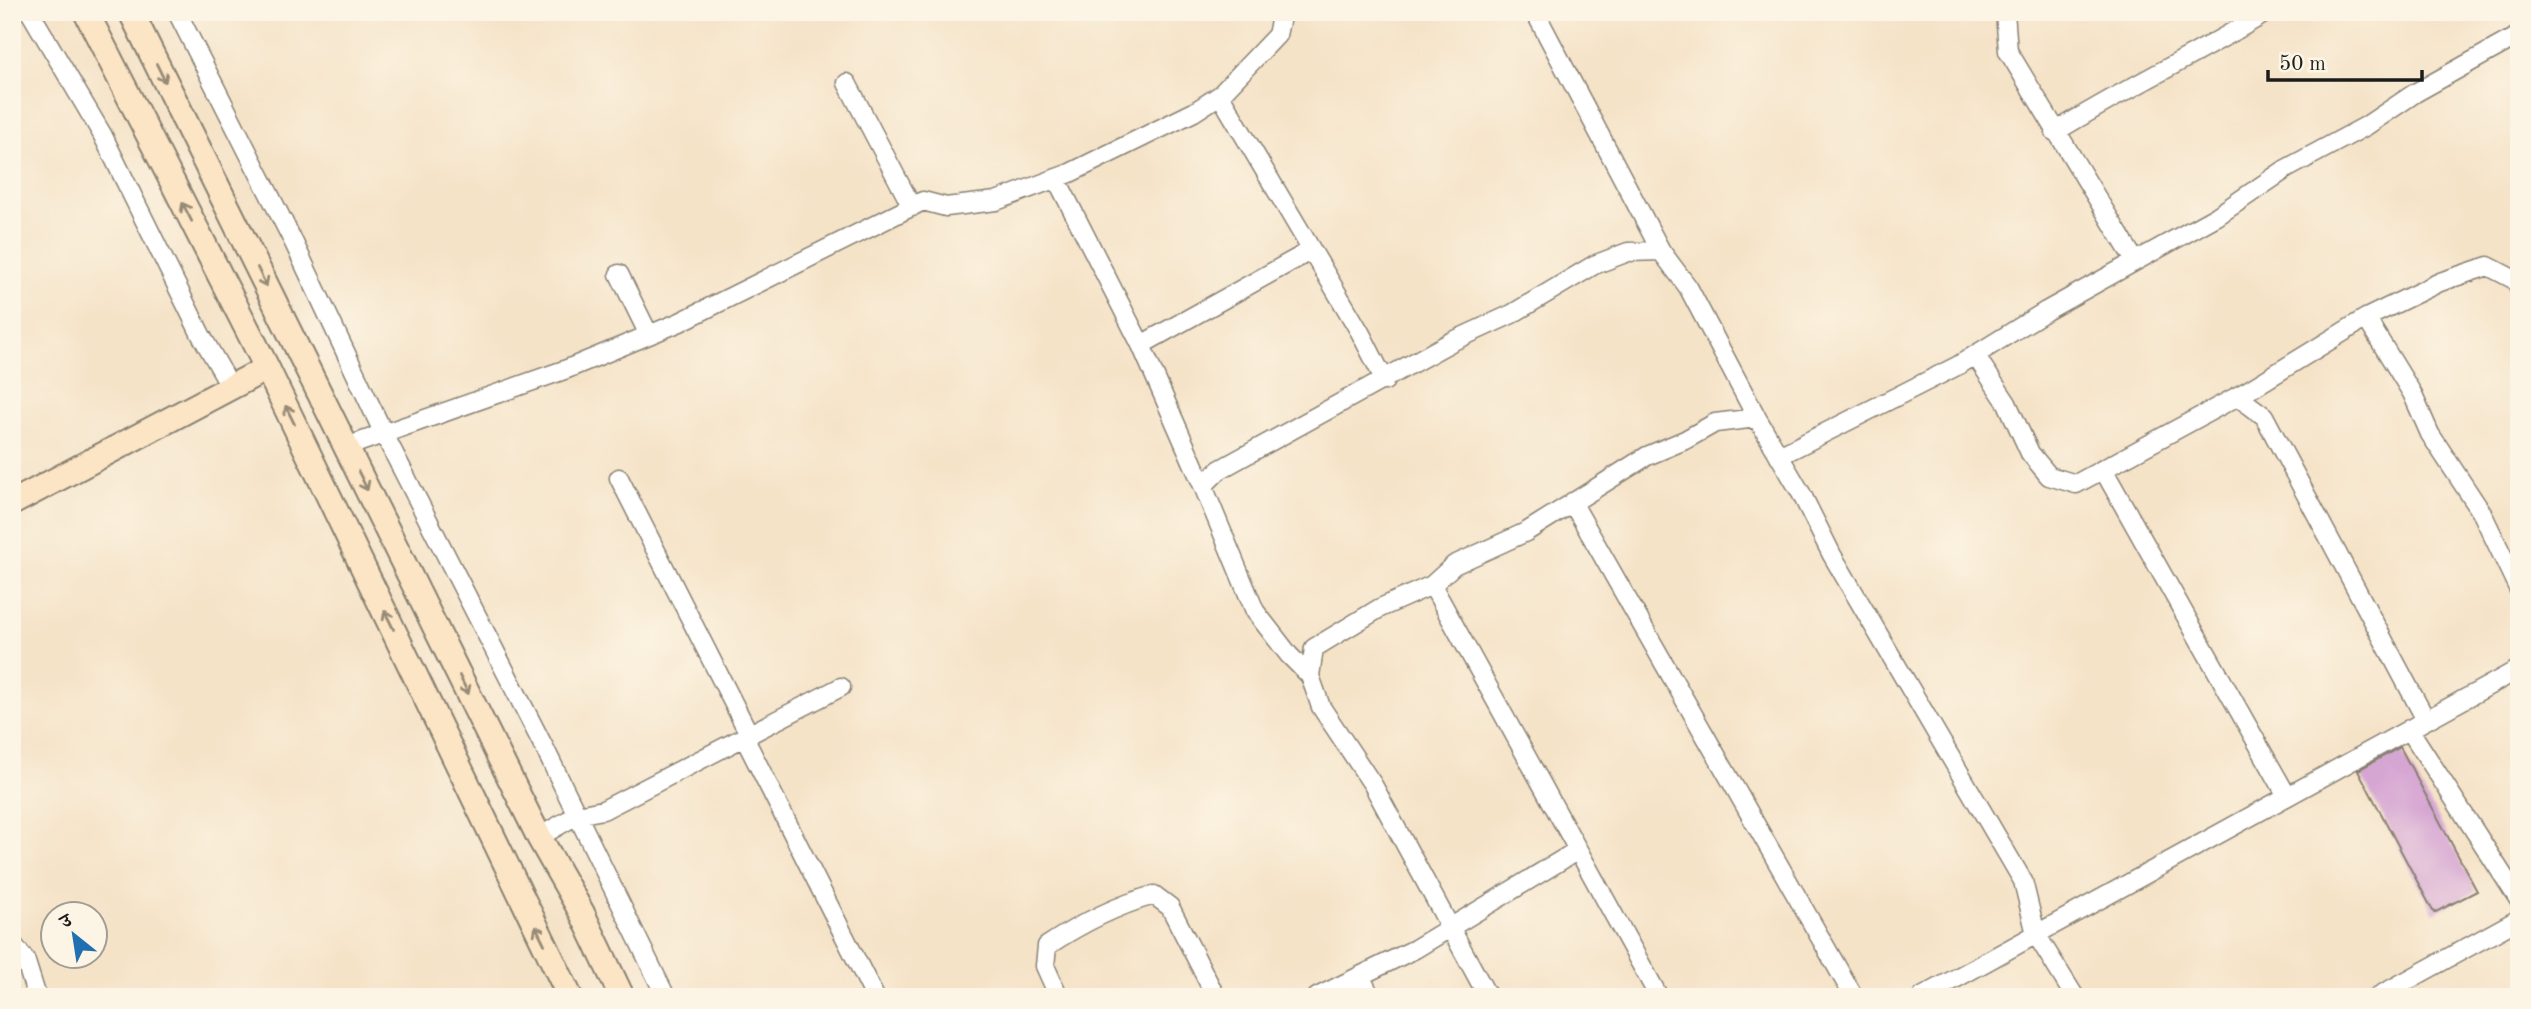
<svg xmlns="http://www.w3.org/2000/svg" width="2531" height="1009" viewBox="0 0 2531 1009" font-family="'Old Standard TT','Noto Serif Devanagari',serif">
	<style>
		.building { fill: #d6a6d3 }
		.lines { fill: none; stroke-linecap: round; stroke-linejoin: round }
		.street-casing { stroke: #888072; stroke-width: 21 }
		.secondary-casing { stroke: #888072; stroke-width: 28 }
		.street { stroke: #fff; stroke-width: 18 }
		.secondary { stroke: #fce5c4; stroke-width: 24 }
		.oneway { stroke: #978b78 }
	</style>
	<rect width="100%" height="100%" fill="#fcf5e5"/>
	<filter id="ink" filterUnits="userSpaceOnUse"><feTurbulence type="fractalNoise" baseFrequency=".0143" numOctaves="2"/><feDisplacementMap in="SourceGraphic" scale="14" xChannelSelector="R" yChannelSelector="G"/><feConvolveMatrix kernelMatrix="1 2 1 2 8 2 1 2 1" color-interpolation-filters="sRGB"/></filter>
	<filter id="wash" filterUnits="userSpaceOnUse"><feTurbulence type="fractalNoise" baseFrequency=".00686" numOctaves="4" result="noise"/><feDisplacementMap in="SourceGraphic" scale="28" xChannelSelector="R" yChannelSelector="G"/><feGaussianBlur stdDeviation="1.57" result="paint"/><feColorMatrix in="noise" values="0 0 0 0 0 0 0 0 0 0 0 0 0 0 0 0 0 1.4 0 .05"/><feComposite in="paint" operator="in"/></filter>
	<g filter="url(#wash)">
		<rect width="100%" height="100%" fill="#f5e3c8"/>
		<g id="blocks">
			<path class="building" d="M2400,747L2477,891L2434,913L2358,770Z"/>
		</g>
	</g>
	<g filter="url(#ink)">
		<use href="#blocks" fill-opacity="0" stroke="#888072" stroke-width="2"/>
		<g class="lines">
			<g class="street-casing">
				<path id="street" d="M30,12L102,134L201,335L231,387
					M177,12L294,243L383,432L545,749L666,997
					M1535,12L1661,251
					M2005,12L2008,51L2135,261
					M847,83L912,207
					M1220,95L1360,332L1385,381
					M2055,132C2124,89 2198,54 2267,12
					M1056,178L1141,345
					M619,274L649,335
					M2366,318L2412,393L2430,434L2482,513L2519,590
					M1975,355L2007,403L2030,453L2049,476L2076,484L2249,390L2366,318L2440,282L2488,266L2515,280L2519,287
					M2237,396L2264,416L2426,720
					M346,447L567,369L680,322L923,201L946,207L996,201L1070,173L1194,112L1220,95L1277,35L1282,12
					M1779,456L1959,365L2046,311L2217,216L2286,169L2366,126L2415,93L2519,35
					M2103,469L2287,796
					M619,478L749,734
					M1203,486L1141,345L1310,251
					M1572,502L1854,997
					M1432,585L1578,850
					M1310,676L1289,655L1255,611L1203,486L1219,470L1451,342L1512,314L1594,265L1628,252L1661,251L1688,287L1757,418
					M2409,729L2519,900
					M744,737L875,997
					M539,837L577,815L603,810L841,687
					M12,943L25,959L37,997
					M1360,976L1371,997
					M1059,997L1045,966L1047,946C1080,924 1115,906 1154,895L1170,907L1216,997
					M1317,997L1415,949L1578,850L1659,997
					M1488,997L1373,785L1321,707L1310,676L1314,648L1380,608L1432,585L1454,565L1526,532L1647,456L1685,440L1715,423L1757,418L1801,493L1832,555L2023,881L2036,934L2075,997
					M1922,997L2519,669
					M2377,997L2519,919"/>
			</g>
			<g class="secondary-casing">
				<path id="secondary" d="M86,12L267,368L570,997
					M131,12L539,837L582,913L622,997
					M12,503L267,368"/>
			</g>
			<use href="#street" class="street"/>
			<use href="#secondary" class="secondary"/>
		</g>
		<defs><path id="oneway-shaft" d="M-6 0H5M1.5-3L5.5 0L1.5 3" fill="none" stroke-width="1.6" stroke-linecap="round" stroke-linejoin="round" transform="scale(1.75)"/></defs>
		<g class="oneway">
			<use href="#oneway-shaft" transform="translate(161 73) rotate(64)"/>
			<use href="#oneway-shaft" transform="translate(187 212) rotate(-117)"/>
			<use href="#oneway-shaft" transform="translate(262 277) rotate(64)"/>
			<use href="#oneway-shaft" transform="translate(290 415) rotate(-116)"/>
			<use href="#oneway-shaft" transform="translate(363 481) rotate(64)"/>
			<use href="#oneway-shaft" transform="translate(389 620) rotate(-116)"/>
			<use href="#oneway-shaft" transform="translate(464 685) rotate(64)"/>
			<use href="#oneway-shaft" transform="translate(540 935) rotate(-116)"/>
		</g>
	</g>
	<rect width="2531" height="1009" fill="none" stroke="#fcf5e5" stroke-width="42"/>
	<g transform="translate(74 935) rotate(330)"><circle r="33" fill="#fcf5e5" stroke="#a29e95" stroke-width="2"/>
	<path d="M0-5L12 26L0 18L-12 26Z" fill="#1f6fb2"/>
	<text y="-10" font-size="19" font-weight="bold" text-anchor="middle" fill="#1c1c1c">उ</text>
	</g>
	<path d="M2268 70v10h154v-10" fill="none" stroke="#1c1c1c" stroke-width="3.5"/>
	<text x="2279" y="70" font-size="21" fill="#1c1c1c" stroke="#fcf5e5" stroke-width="5" paint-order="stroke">50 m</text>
</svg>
